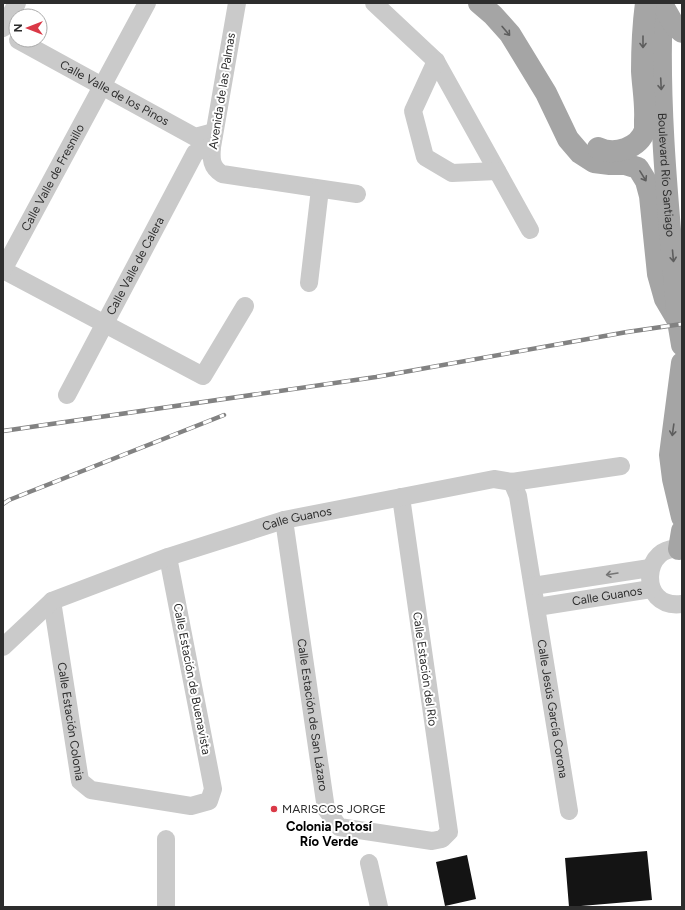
<svg xmlns="http://www.w3.org/2000/svg" width="685" height="910" viewBox="0 0 685 910" font-family="Figtree,sans-serif">
	<style>
		.building { fill: #141414 }
		.lines { fill: none; stroke-linecap: round; stroke-linejoin: round }
		.minor { stroke: #cacaca; stroke-width: 18 }
		.major { stroke: #a5a5a5; stroke-width: 22 }
		.rail-casing { stroke: #828282; stroke-width: 4.5 }
		.rail { stroke: #fff; stroke-width: 3; stroke-dasharray: 9; stroke-linecap: butt }
		.oneway { stroke: #5d5d5d }
		.oneway2 { stroke: #747474 }
		.poi-dot { fill: #da3947; stroke: #fff; stroke-width: 1.5 }
		.labels { text-anchor: middle; stroke-width: 4; stroke-linejoin: round; paint-order: stroke }
		.street-label { font-size: 12px; fill: #2d2d2d; stroke: #fff }
		.poi-label { font-size: 12px; fill: #2d2d2d; stroke: #fff; text-anchor: start }
		.neighbourhood-label { font-size: 13px; font-weight: bold; fill: #000; stroke: #fff }
	</style>
	<rect width="100%" height="100%" fill="#fff"/>
	<path class="building" d="M647,851L652,900L569,907L565,858Z
		M467,855L476,899L445,906L436,862Z"/>
	<g class="lines">
		<g class="minor">
			<path d="M237,3L212,147C211,159 211,167 222,174L357,194"/>
			<path d="M374,3L436,61L530,230"/>
			<path d="M3,28L17,3"/>
			<path id="s1" d="M18,40L195,137L214,132"/>
			<path d="M436,61L413,111L425,157L452,173L497,171"/>
			<path d="M3,270L203,376L245,306"/>
			<path id="s2" d="M3,270L147,3"/>
			<path d="M309,283L320,189"/>
			<path id="s3" d="M67,395L195,153L205,148L212,147"/>
			<path id="s4" d="M512,482L518,496L569,811"/>
			<path id="s5" d="M284,520L326,809L339,827L432,841L442,839L449,832L401,497"/>
			<path d="M682,550C643,540 636,610 682,604"/>
			<path d="M533,586L650,568"/>
			<path id="s6" d="M52,601L80,781L91,790L191,806L209,801L213,789L168,557"/>
			<path id="s7" d="M537,607L651,589"/>
			<path id="s8" d="M3,647L52,601L168,557L284,520L494,479L512,482L621,466"/>
			<path d="M166,839V907"/>
			<path d="M369,863L379,907"/>
		</g>
		<g class="major">
			<path d="M479,3L493,15L510,34L546,93L568,139L580,153L594,162L610,164H625L638,168L646,181L650,196L658,274L665,299L678,321"/>
			<path id="s9" d="M662,3C657,109 669,216 678,321L682,345"/>
			<path d="M662,4L674,25L682,32"/>
			<path d="M598,148C615,156 639,148 645,130C645,127 645,123 645,120C646,104 643,88 642,71C642,48 643,26 646,3"/>
			<path d="M682,363L670,455L673,479L682,517"/>
			<path d="M679,549L682,531"/>
		</g>
		<g class="rail-casing">
			<path id="rail" d="M3,431L376,377L627,332L682,324
				M3,504L9,500L224,415"/>
		</g>
		<use href="#rail" class="rail"/>
	</g>
	<defs><path id="oneway-shaft" d="M-6 0H5M1.5-3L5.5 0L1.5 3" fill="none" stroke-width="1.6" stroke-linecap="round" stroke-linejoin="round"/></defs>
	<g class="oneway">
		<use href="#oneway-shaft" transform="translate(506 31) rotate(50)"/>
		<use href="#oneway-shaft" transform="translate(643 42) rotate(90)"/>
		<use href="#oneway-shaft" transform="translate(661 84) rotate(87)"/>
		<use href="#oneway-shaft" transform="translate(643 176) rotate(58)"/>
		<use href="#oneway-shaft" transform="translate(673 256) rotate(85)"/>
		<use href="#oneway-shaft" transform="translate(673 430) rotate(98)"/>
	</g>
	<use class="oneway2" href="#oneway-shaft" transform="translate(612 574) rotate(171)"/>
	<circle class="poi-dot" cx="274" cy="809" r="4"/>
	<g class="labels">
		<g class="street-label">
			<text transform="translate(222 91) rotate(-81)" y="4">Avenida de las Palmas</text>
			<text dy="4" stroke="none"><textPath href="#s1" startOffset="110">Calle Valle de los Pinos</textPath></text>
			<text dy="4" stroke="none"><textPath href="#s9" startOffset="172">Boulevard Río Santiago</textPath></text>
			<text dy="4" stroke="none"><textPath href="#s2" startOffset="105">Calle Valle de Fresnillo</textPath></text>
			<text dy="4" stroke="none"><textPath href="#s3" startOffset="146">Calle Valle de Calera</textPath></text>
			<text dy="4" stroke="none"><textPath href="#s8" startOffset="326">Calle Guanos</textPath></text>
			<text dy="4" stroke="none"><textPath href="#s7" startOffset="71">Calle Guanos</textPath></text>
			<text transform="translate(425 669) rotate(82)" y="4">Calle Estación del Río</text>
			<text transform="translate(192 679) rotate(79)" y="4">Calle Estación de Buenavista</text>
			<text dy="4" stroke="none"><textPath href="#s4" startOffset="231">Calle Jesús García Corona</textPath></text>
			<text dy="4" stroke="none"><textPath href="#s5" startOffset="197">Calle Estación de San Lázaro</textPath></text>
			<text dy="4" stroke="none"><textPath href="#s6" startOffset="122">Calle Estación Colonia</textPath></text>
		</g>
		<g class="poi-label">
			<text x="282" y="813">MARISCOS JORGE</text>
		</g>
		<g class="neighbourhood-label">
			<text x="329" y="831">Colonia Potosí<tspan x="329" dy="15">Río Verde</tspan></text>
		</g>
	</g>
	<rect width="685" height="910" fill="none" stroke="#2d2d2d" stroke-width="8"/>
	<g transform="translate(28 28) rotate(270)"><circle r="19" fill="#ffffff" stroke="#ababab"/>
	<path d="M0-3L7 15L0 10L-7 15Z" fill="#da3947"/>
	<text y="-6" font-size="11" font-weight="bold" text-anchor="middle" fill="#2d2d2d">N</text>
	</g>
</svg>
